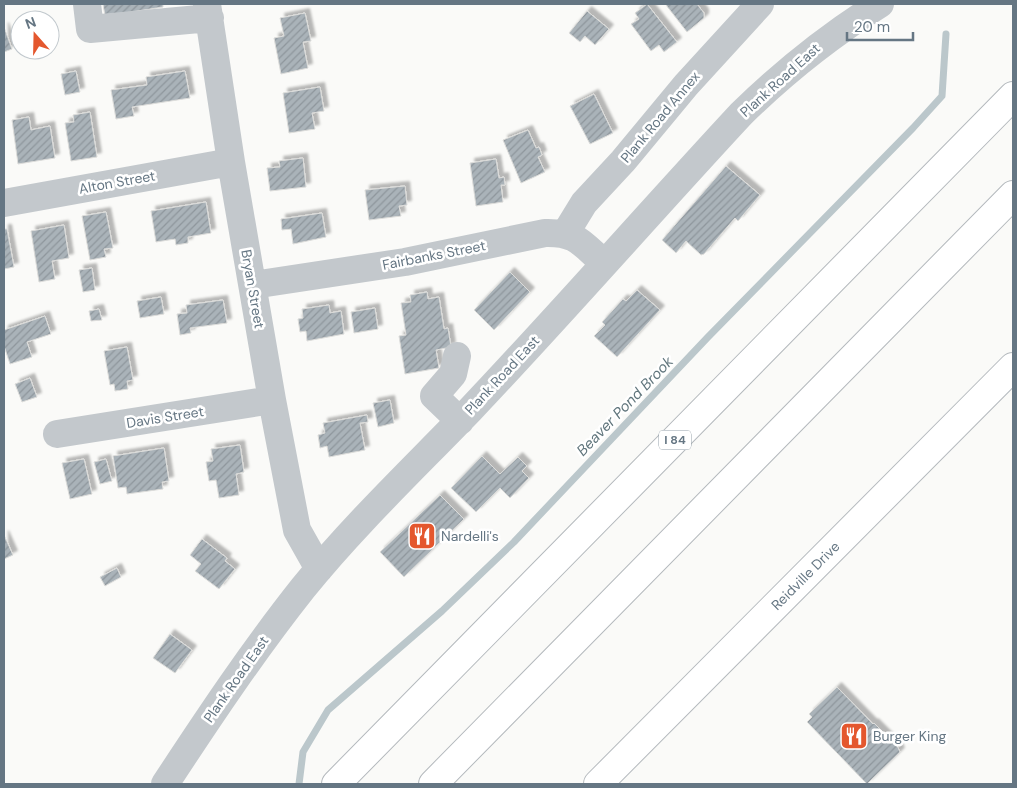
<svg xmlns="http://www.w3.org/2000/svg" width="1017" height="788" viewBox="0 0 1017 788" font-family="'DM Sans',sans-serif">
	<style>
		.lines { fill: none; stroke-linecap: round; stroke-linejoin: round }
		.stream { stroke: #bbc7cb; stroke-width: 7 }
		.building { fill: url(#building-hatch); stroke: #dcdcda; filter: url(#shadow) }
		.major-casing { stroke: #b5babe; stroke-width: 30 }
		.highway-casing { stroke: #b4b9bd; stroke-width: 30 }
		.minor { stroke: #c3c8cc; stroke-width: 28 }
		.major { stroke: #fff; stroke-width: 28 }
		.highway { stroke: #fff; stroke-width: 28 }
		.labels { text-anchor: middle; stroke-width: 5; stroke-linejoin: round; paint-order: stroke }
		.shield { fill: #fff; stroke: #939fa8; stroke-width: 1 }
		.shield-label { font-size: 12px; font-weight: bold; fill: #657683 }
		.street-label { font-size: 14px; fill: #657683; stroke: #fff }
		.poi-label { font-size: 14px; fill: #657683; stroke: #fff; text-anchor: start }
		.water-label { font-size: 15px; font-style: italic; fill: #60757c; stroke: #fff }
	</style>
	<defs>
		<pattern id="building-hatch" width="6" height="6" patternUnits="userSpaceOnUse" patternTransform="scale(1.25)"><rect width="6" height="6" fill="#aab3b9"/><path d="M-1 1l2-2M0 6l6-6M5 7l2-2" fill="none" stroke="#8e969c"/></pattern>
		<filter id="shadow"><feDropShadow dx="4.5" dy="-4.5" stdDeviation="1" flood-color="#0004"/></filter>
	</defs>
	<rect width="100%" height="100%" fill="#fafaf8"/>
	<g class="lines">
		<path class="stream" d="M299,784L303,752L328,710L442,611L514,542L708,337L913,128L942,96L946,34"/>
	</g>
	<path class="building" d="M103,4H163V7L105,16Z
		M647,4L677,42L664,52L659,45L651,51L631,24L639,19L635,13Z
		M669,4H697L704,13V18L687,32L666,5Z
		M587,11L609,29L595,45L585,36L580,42L569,33Z
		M305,13L311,41L303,42L308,68L281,74L274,38L284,36L280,18Z
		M4,27L12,49L4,52Z
		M76,71L80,92L65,95L61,74Z
		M185,71L190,98L132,107L134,116L116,119L111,90L147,85L146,77Z
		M320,87L324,111L312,113L315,129L289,133L283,93Z
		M594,94L613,133L590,144L570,106Z
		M90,112L97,157L71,161L65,123L74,122L73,115Z
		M29,117L31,130L50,126L55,158L18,164L12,120Z
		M528,130L536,148L539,147L542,155L538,157L545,172L521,183L503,140Z
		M303,158L306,187L270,191L267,168L280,167L279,161Z
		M496,159L499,178L504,177L505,185H501L503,202L476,206L470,163Z
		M726,166L760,195L738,221L735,218L704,254L701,255L686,241L676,253L662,240Z
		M405,186L407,205L399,206L401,216L369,220L365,190Z
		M206,202L211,233L188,237V243L176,245L175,239L156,242L151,211Z
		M106,212L113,248L104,249L106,257L90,260L82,216Z
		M322,213L326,237L293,244L291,229L282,230L281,219Z
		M64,225L69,258L52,261L55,279L39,282L31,231Z
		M4,229H7L14,267L4,269Z
		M92,268L95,290L83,292L79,270Z
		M510,272L530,292L494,330L474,310Z
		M637,290L660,310L617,357L594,336L605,325L602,322L623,299L626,301Z
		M427,292L428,299L439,297L444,329L448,328L451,347L436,350L439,368L405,374L399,336L406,335L401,303L411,302L410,295Z
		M161,297L164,314L140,318L137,301Z
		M223,300L227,323L190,328L191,333L180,335L177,314L187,313L186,305Z
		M329,305L330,313L341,311L344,334L307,341L306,331L300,332L298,319L303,318L302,309Z
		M375,308L378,329L354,333L351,312Z
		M99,309L102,320L91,321L89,311Z
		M45,316L51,334L27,342L32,357L10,364L4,346V330Z
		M127,347L133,380L127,381L128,389L115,391L114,384L110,385L104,351Z
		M30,378L37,397L22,402L15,384Z
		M390,400L394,423L378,427L373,403Z
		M367,415L368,422L360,423L365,450L329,457L327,446L320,448L318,435L325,433L323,423Z
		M240,445L244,472L236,474L239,495L219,498L216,480L209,481L206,462L213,461L211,449Z
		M164,448L169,481L162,482L163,489L127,494L126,487L118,488L113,456Z
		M482,456L500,474L518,457L527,466L522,471L529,478L510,498L500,488L476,512L451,488Z
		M84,459L92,494L70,499L62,463Z
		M106,459L112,481L100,484L94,462Z
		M440,495L464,519L404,577L380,552Z
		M4,535L13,555L4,559Z
		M202,539L227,558L225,561L235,569L219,589L195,571L201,564L190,555Z
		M117,568L121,577L105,586L100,577Z
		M170,634L192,650L175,673L153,658Z
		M837,687L873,724L874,723L892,741L894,739L900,752L867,784L807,722L812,717L809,714Z"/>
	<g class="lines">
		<g class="major-casing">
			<g id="major">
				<path id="s1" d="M598,784L1013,367"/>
			</g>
		</g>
		<g class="highway-casing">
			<path id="highway" d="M336,784L1013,96
				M433,784L1013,195"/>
		</g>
		<path class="minor" d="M87,4L90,29L210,18
			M207,4L231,162L272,400L297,530L319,569
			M4,203L231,162
			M565,234L584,203L623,161L686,85L760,4
			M253,285L405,262L545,233C577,232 582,244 604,263
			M457,356L453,374L434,396L460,421
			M57,434L272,400
			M165,784C209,717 253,651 303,588C354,525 414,468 470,410C562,313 650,212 741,114C784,72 829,36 880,4"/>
		<use href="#major" class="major"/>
		<use href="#highway" class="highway"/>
	</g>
	<defs>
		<g id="restaurant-square" transform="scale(1.4375)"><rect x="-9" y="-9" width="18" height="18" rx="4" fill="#e4572e" stroke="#fff"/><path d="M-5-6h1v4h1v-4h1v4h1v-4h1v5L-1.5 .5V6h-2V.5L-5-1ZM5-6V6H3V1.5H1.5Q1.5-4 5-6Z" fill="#fff"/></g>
	</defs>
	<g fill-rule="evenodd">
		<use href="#restaurant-square" x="422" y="536"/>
		<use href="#restaurant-square" x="854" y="736"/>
	</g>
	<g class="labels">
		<rect class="shield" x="659" y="430.5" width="32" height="19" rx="4"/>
		<g class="shield-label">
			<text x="675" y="444">I 84</text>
		</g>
		<g class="street-label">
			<text transform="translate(780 80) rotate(-42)" y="5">Plank Road East</text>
			<text transform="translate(660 117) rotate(-50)" y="5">Plank Road Annex</text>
			<text transform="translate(117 182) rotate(-10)" y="5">Alton Street</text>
			<text transform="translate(434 255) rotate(-11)" y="5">Fairbanks Street</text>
			<text transform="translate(253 289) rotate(80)" y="5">Bryan Street</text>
			<text transform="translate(502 375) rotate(-47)" y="5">Plank Road East</text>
			<text transform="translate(165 417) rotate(-9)" y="5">Davis Street</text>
			<text dy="5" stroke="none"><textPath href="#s1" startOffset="294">Reidville Drive</textPath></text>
			<text transform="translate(236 679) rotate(-55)" y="5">Plank Road East</text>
		</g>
		<g class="poi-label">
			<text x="441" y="541">Nardelli's</text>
			<text x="873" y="741">Burger King</text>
		</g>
		<g class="water-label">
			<text transform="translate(625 406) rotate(-46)" y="5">Beaver Pond Brook</text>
		</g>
	</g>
	<rect width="1017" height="788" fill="none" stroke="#657683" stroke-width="10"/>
	<g transform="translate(35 35) rotate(340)"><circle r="24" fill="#ffffff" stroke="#c1c8cd"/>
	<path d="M0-4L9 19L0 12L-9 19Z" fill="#e4572e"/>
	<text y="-8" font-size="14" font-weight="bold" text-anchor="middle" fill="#657683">N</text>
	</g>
	<path d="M847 32v8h66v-8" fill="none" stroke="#657683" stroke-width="2.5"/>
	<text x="854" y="32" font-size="15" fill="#657683" stroke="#ffffff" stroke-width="4" paint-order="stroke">20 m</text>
</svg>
